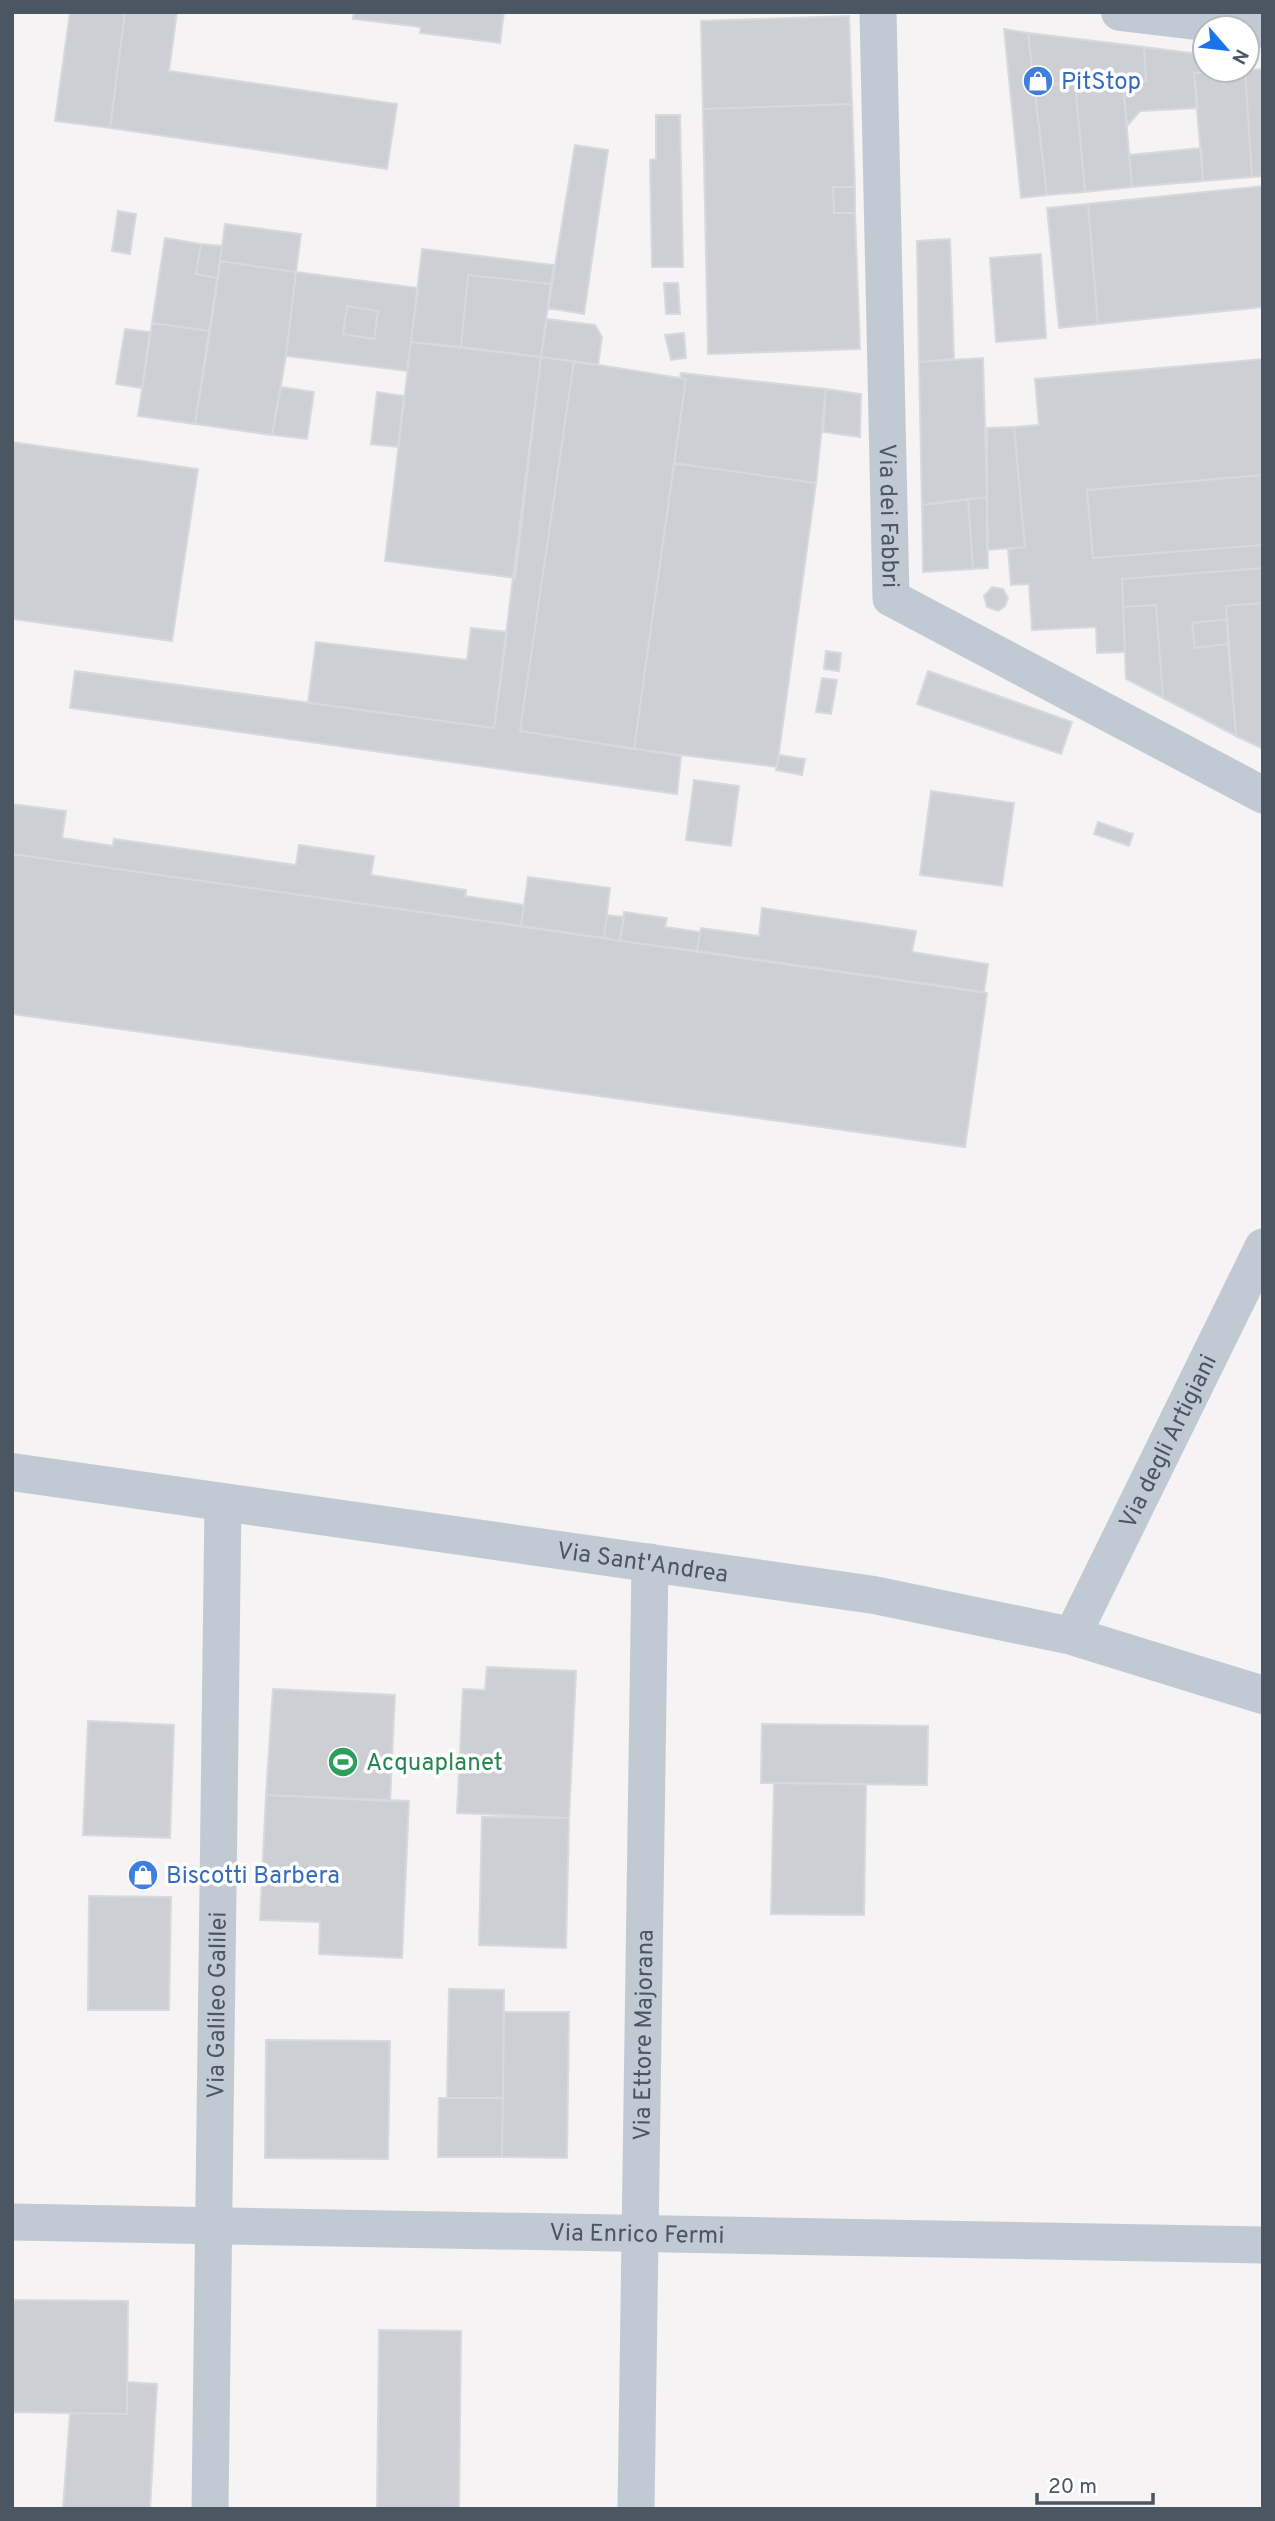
<svg xmlns="http://www.w3.org/2000/svg" width="1275" height="2521" viewBox="0 0 1275 2521" font-family="Overpass,sans-serif">
	<style>
		.building { fill: #cdcfd5; stroke: #d7d9de; stroke-width: 2 }
		.lines { fill: none; stroke-linecap: round; stroke-linejoin: round }
		.minor { stroke: #c1cad2; stroke-width: 37 }
		.tertiary { stroke: #c1cad2; stroke-width: 38 }
		.labels { text-anchor: middle; stroke-width: 7; stroke-linejoin: round; paint-order: stroke }
		.shop-label { font-size: 24px; fill: #366cbe; stroke: #fff; text-anchor: start }
		.street-label { font-size: 24px; fill: #4a5661; stroke: #fff }
		.leisure-label { font-size: 24px; fill: #27864d; stroke: #fff; text-anchor: start }
	</style>
	<rect width="100%" height="100%" fill="#f5f3f3"/>
	<path class="building" d="M70,12H125L110,128L55,121Z
		M125,12H177L169,71L397,104L387,169L110,128Z
		M354,12H504L500,43L420,33L421,27L353,19Z
		M849,16L852,104L703,109L701,21Z
		M1004,29L1028,33L1047,195L1021,198Z
		M1028,33L1144,47L1146,81L1123,83L1132,187L1085,192L1075,82L1034,86Z
		M1144,47L1205,55V70L1226,71L1194,73L1198,108L1140,111L1127,126L1123,83L1146,81Z
		M1263,69V176L1252,177L1245,70Z
		M1245,70L1252,177L1203,181L1194,73Z
		M1075,82L1085,192L1047,195L1034,86Z
		M852,104L855,187H833L834,213H855L860,349L708,354L703,109Z
		M656,115H680L683,267H652L650,160L656,159Z
		M575,145L608,150L584,314L548,308Z
		M1201,148L1203,181L1132,187L1129,155Z
		M1263,186V307L1098,324L1088,204Z
		M833,187H855V213H834Z
		M1088,204L1098,324L1059,328L1047,208Z
		M118,211L136,214L130,254L112,251Z
		M225,224L301,234L296,272L220,261Z
		M165,238L201,244L196,274L218,278L210,331L152,323Z
		M950,239L954,359L919,362L917,241Z
		M201,244L222,246L218,278L196,274Z
		M422,249L554,265L551,284L468,275L461,347L411,342Z
		M1041,254L1046,338L996,342L990,258Z
		M220,261L296,272L286,356L272,435L195,424Z
		M296,272L418,288L407,371L286,356Z
		M468,275L551,284L541,357L461,347Z
		M664,283H678L680,314H666Z
		M347,306L378,311L374,339L343,334Z
		M547,319L595,325L602,337L598,365L541,357Z
		M152,323L210,331L195,424L138,416Z
		M125,329L150,332L142,388L116,384Z
		M684,333L686,358L671,360L665,335Z
		M411,342L541,357L515,578L385,561Z
		M541,357L574,361L520,731L681,756L677,794L70,708L75,671L494,728Z
		M983,358L987,497L922,505L919,362Z
		M1263,359V475L1087,490L1093,558L1263,545V568L1122,579L1125,652L1097,653L1096,627L1032,630L1029,584L1011,585L1008,549L1025,547L1014,427L1039,425L1035,379Z
		M574,361L686,379L634,749L520,731Z
		M681,373L826,389L816,483L674,463L686,379L680,378Z
		M281,387L314,392L307,439L272,435Z
		M826,389L861,394L860,437L823,432Z
		M377,392L404,396L398,447L371,444Z
		M1014,427L1025,547L987,550V428Z
		M12,442L198,469L172,641L12,619Z
		M674,463L816,483L777,767L634,749Z
		M1263,475V545L1093,558L1087,490Z
		M987,497L988,568L973,569L968,499Z
		M968,499L973,569L923,572L922,505Z
		M1263,568V603L1226,606L1227,619L1192,623L1195,648L1228,644L1236,736L1163,698L1156,605L1123,607L1122,579Z
		M992,587L1003,589L1008,598L1005,606L998,611L987,607L984,596Z
		M1263,603V749L1236,736L1226,606Z
		M1156,605L1163,698L1126,679L1123,607Z
		M1227,619L1228,644L1195,648L1192,623Z
		M471,628L507,632L494,728L308,703L316,642L467,660Z
		M826,651L841,653L839,671L824,669Z
		M928,671L1072,722L1061,754L917,704Z
		M822,678L837,680L831,714L816,712Z
		M779,755L805,759L802,775L776,770Z
		M694,780L739,786L731,846L686,840Z
		M931,791L1014,803L1002,886L920,875Z
		M12,804L66,811L62,838L113,846L114,839L296,865L299,845L374,856L371,875L466,890L465,896L524,905L521,926L12,854Z
		M1098,822L1133,834L1129,846L1094,834Z
		M12,854L987,993L965,1147L12,1014Z
		M528,877L610,888L604,938L521,926Z
		M762,908L916,931L912,952L988,964L984,992L697,951L701,928L759,936Z
		M624,912L667,918L665,927L700,932L697,951L620,941Z
		M607,915L624,917L620,941L604,938Z
		M487,1667L576,1671L569,1818L457,1813L463,1689L485,1690Z
		M273,1689L395,1695L390,1801L266,1795Z
		M88,1721L174,1725L170,1838L83,1835Z
		M762,1724L928,1726L927,1785L761,1783Z
		M774,1783L866,1784L864,1915L771,1914Z
		M266,1795L409,1801L402,1958L319,1954L320,1922L260,1920Z
		M482,1817L569,1818L566,1948L479,1945Z
		M89,1896L171,1897L169,2010H88Z
		M449,1989L504,1990L503,2098H447Z
		M504,2012H569L567,2158L502,2157Z
		M266,2040L390,2041L388,2159L265,2158Z
		M439,2098H503L502,2157H438Z
		M12,2300L128,2301L127,2414L12,2412Z
		M379,2330L461,2331L459,2509H377Z
		M127,2382L157,2384L150,2509H63L70,2413L127,2414Z"/>
	<g class="lines">
		<g class="minor">
			<path id="s1" d="M878,12L891,598L1263,795"/>
			<path id="s2" d="M1072,1636L1263,1247"/>
			<path id="s3" d="M12,2222L1263,2245"/>
			<path id="s4" d="M210,2509L223,1502"/>
			<path id="s5" d="M636,2509L650,1562"/>
		</g>
		<g class="tertiary">
			<path d="M1120,12L1263,29"/>
			<path id="s6" d="M12,1472L874,1595L1072,1636L1263,1695"/>
		</g>
	</g>
	<defs>
		<g id="shop-disc" transform="scale(1.575)"><circle r="9.5" fill="#3f7fe0" stroke="#fff"/><path d="M-5-2.5h2.3a2.7 3.5 0 0 1 5.4 0H5L5.5 6h-11ZM-1.5-2.5h3a1.5 2.3 0 0 0-3 0Z" fill="#fff"/></g>
		<g id="stadium-disc" transform="scale(1.575)"><circle r="9.5" fill="#2e9e5b" stroke="#fff"/><path d="M0-5a6.5 5 0 1 0 0 10a6.5 5 0 1 0 0-10ZM-3.5-1.8h7v3.6h-7Z" fill="#fff"/></g>
	</defs>
	<g fill-rule="evenodd">
		<use href="#shop-disc" x="1038" y="81"/>
		<use href="#stadium-disc" x="343" y="1762"/>
		<use href="#shop-disc" x="143" y="1875"/>
	</g>
	<g class="labels">
		<g class="shop-label">
			<text x="1061" y="89">PitStop</text>
			<text x="166" y="1883">Biscotti Barbera</text>
		</g>
		<g class="street-label">
			<text dy="8" stroke="none"><textPath href="#s1" startOffset="504">Via dei Fabbri</textPath></text>
			<text dy="8" stroke="none"><textPath href="#s2" startOffset="217">Via degli Artigiani</textPath></text>
			<text dy="8" stroke="none"><textPath href="#s6" startOffset="637">Via Sant'Andrea</textPath></text>
			<text dy="8" stroke="none"><textPath href="#s4" startOffset="504">Via Galileo Galilei</textPath></text>
			<text dy="8" stroke="none"><textPath href="#s5" startOffset="474">Via Ettore Majorana</textPath></text>
			<text dy="8" stroke="none"><textPath href="#s3" startOffset="625">Via Enrico Fermi</textPath></text>
		</g>
		<g class="leisure-label">
			<text x="366" y="1770">Acquaplanet</text>
		</g>
	</g>
	<rect width="1275" height="2521" fill="none" stroke="#4a5661" stroke-width="28"/>
	<g transform="translate(1226 49) rotate(118)"><circle r="33" fill="#ffffff" stroke="#b7bbc0" stroke-width="2"/>
	<path d="M0-5L12 26L0 18L-12 26Z" fill="#1a73e8"/>
	<text y="-10" font-size="19" font-weight="bold" text-anchor="middle" fill="#4a5661">N</text>
	</g>
	<path d="M1037 2493v10h116v-10" fill="none" stroke="#4a5661" stroke-width="3.5"/>
	<text x="1048" y="2493" font-size="21" fill="#4a5661" stroke="#ffffff" stroke-width="5" paint-order="stroke">20 m</text>
</svg>
